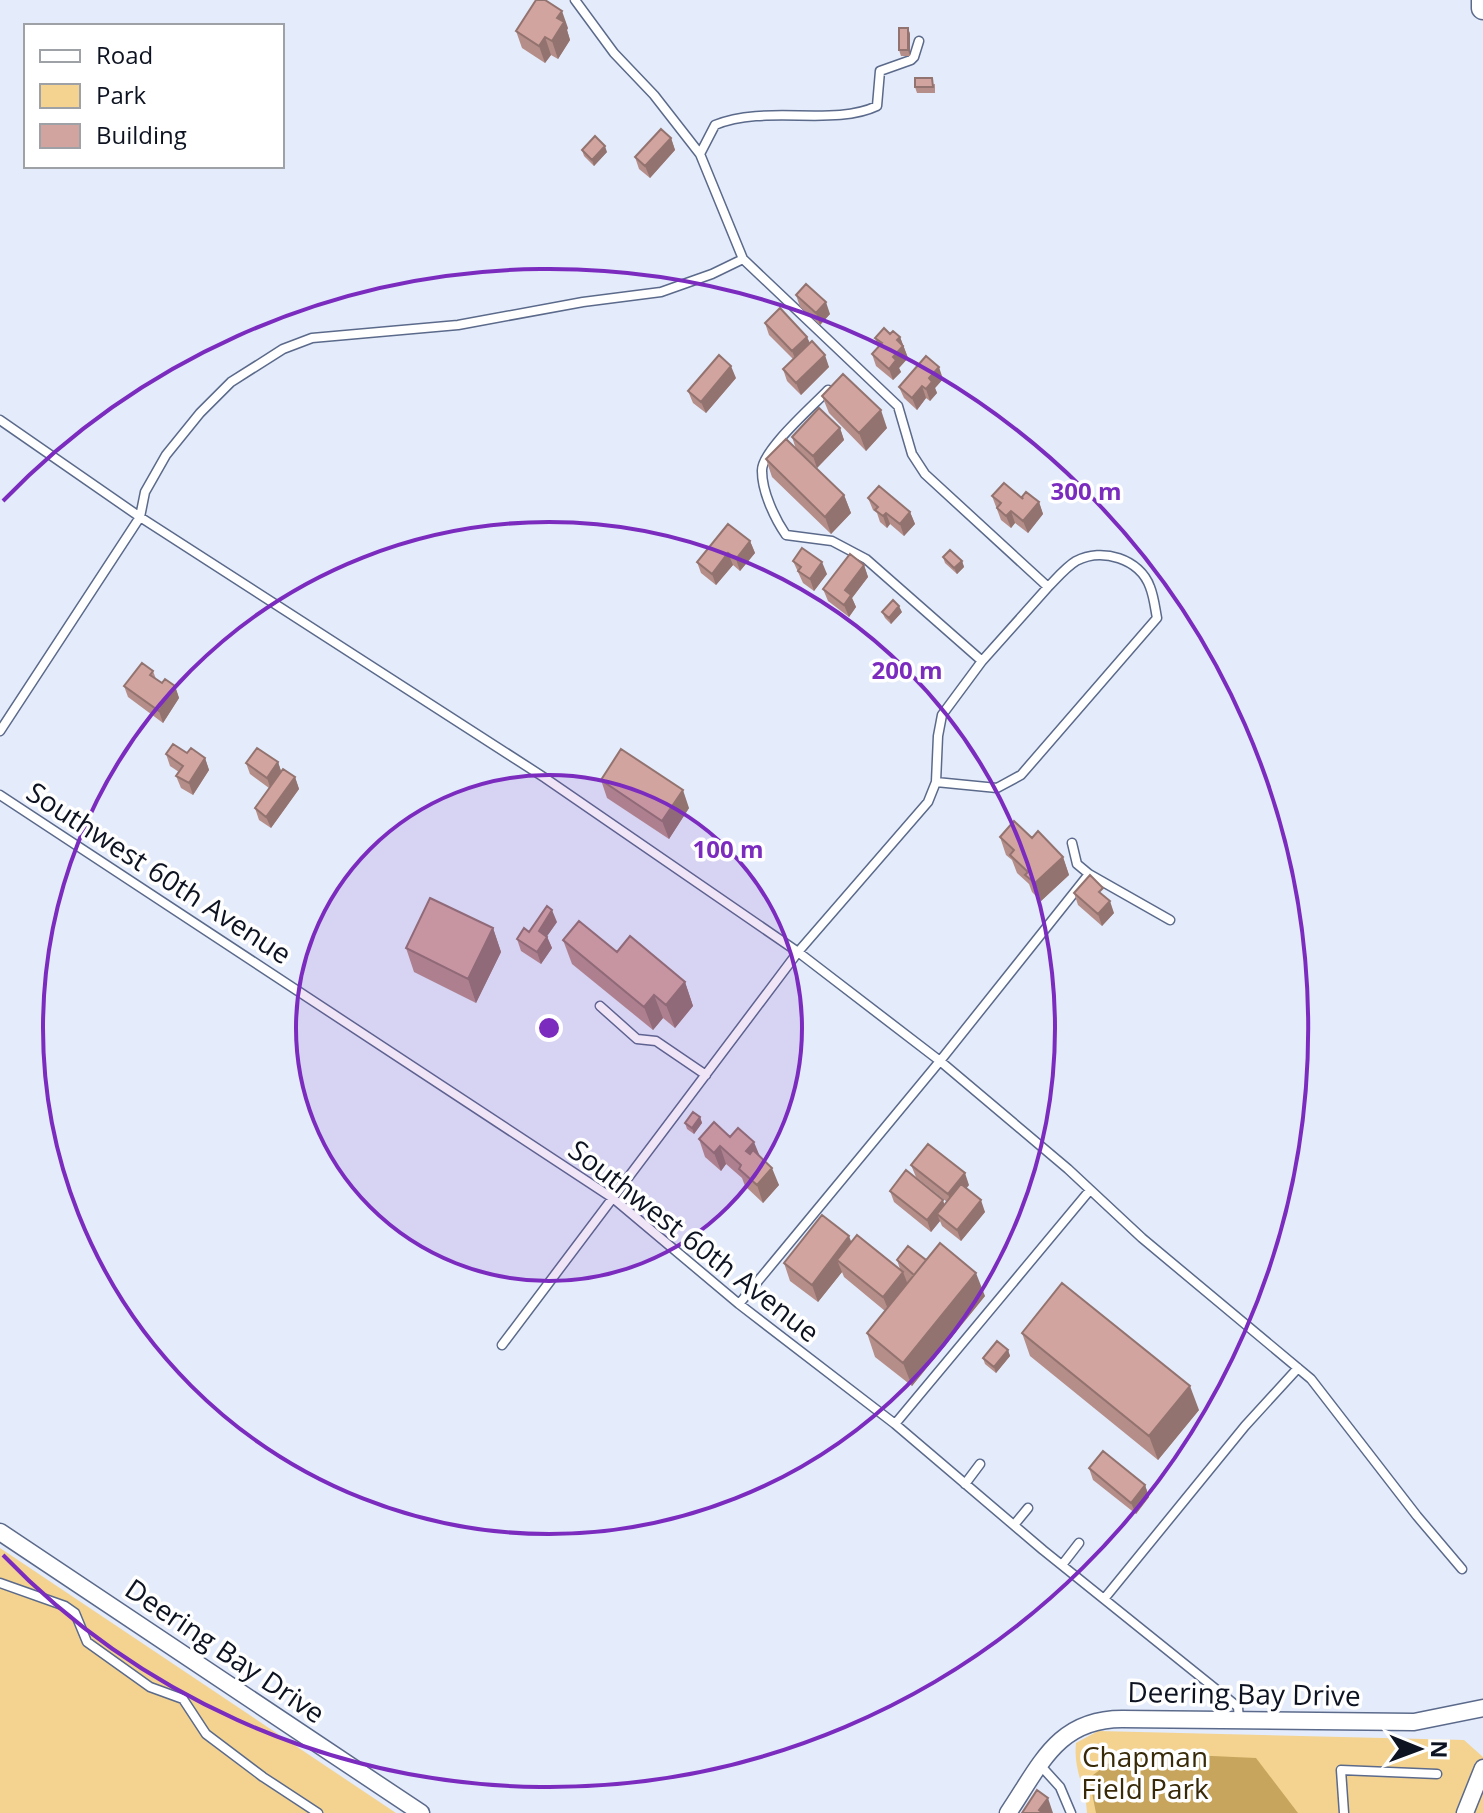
<svg xmlns="http://www.w3.org/2000/svg" width="1483" height="1813" viewBox="0 0 1483 1813" font-family="'Open Sans',sans-serif">
	<style>
		.green { fill: #f3d38f }
		.forest { fill: #c7a55c }
		.lines { fill: none; stroke-linecap: round; stroke-linejoin: round }
		.service-casing { stroke: #5b6a8b; stroke-width: 11 }
		.minor-casing { stroke: #5b6a8b; stroke-width: 19 }
		.secondary-casing { stroke: #5b6a8b; stroke-width: 25 }
		.service { stroke: #fff; stroke-width: 8 }
		.minor { stroke: #fff; stroke-width: 16 }
		.secondary { stroke: #fff; stroke-width: 22 }
		.wall { fill: #b58d89 }
		.shaded-wall { fill: #93736f }
		.building { fill: #d2a49f; stroke: #93736f; stroke-width: 2 }
		.ring { fill: none; stroke: #7b2cbf; stroke-width: 4 }
		.labels { text-anchor: middle; stroke-width: 7; stroke-linejoin: round; paint-order: stroke }
		.street-label { font-size: 28px; fill: #0d1320; stroke: #fff }
		.park-label { font-size: 28px; fill: #382a08; stroke: #fff }
		.centre { fill: #7b2cbf; stroke: #fff; stroke-width: 4 }
		.ring-label { font-size: 24px; text-anchor: middle; font-weight: bold; fill: #7b2cbf; stroke: #fff; stroke-width: 7; stroke-linejoin: round; paint-order: stroke }
	</style>
	<rect width="100%" height="100%" fill="#e4ebfa"/>
	<path class="green" d="M0,1548L396,1813H0Z
		M1098,1731L1464,1740L1483,1757V1813H1087C1086,1787 1073,1771 1076,1743Z"/>
	<path class="forest" d="M1124,1752L1256,1758L1298,1813H1096L1089,1778Z"/>
	<g class="lines">
		<g class="service-casing">
			<path id="service" d="M575,0L614,53L654,95L700,154L743,259L898,406L912,454L925,474L1048,587C1056,579 1066,567 1076,561C1102,547 1140,559 1150,587C1154,597 1155,608 1157,618L1021,775L997,788L936,782
				M700,154L715,125C766,104 833,127 877,106L880,71L911,60L914,57L919,41
				M828,390C813,406 761,451 762,471C762,492 775,519 786,535L832,541L866,559L982,661
				M0,420L140,517L545,778L798,952L940,1061L1068,1169L1142,1238L1311,1379L1417,1516L1462,1569
				M0,731L140,517L145,492L166,455L200,413L231,382L283,349L312,338L458,325L583,302L661,292L712,274L743,259
				M0,795L614,1199L739,1304L895,1424L1043,1550L1227,1698L1238,1707L1239,1720
				M1072,843L1077,864L1089,874
				M600,1006L637,1039L656,1041L706,1075
				M739,1304L940,1061L1089,874L1170,920
				M502,1345L798,952L928,802L936,782L938,736L942,715L982,661L1048,587
				M895,1424L1090,1190
				M965,1484L980,1464
				M1014,1525L1028,1508
				M1062,1565L1079,1543
				M0,1583L65,1606L75,1613L87,1642L150,1687L183,1699L206,1734L263,1777L318,1813
				M1104,1599L1245,1426L1298,1368
				M1040,1765L1060,1787L1071,1813
				M1344,1813L1341,1770L1437,1774"/>
		</g>
		<g class="minor-casing">
			<path id="minor" d="M0,1532L421,1813
				M1008,1813C1040,1766 1057,1719 1122,1719L1414,1722L1483,1708
				M1465,1813L1483,1768"/>
		</g>
		<g class="secondary-casing">
			<path id="secondary" d="M1483,0V8"/>
		</g>
		<use href="#service" class="service"/>
		<use href="#minor" class="minor"/>
		<use href="#secondary" class="secondary"/>
	</g>
	<path class="wall" d="M568,28L567,30L570,40L558,59L551,55L545,63L522,48L516,31Z
		M908,28L910,34V56H901L899,50Z
		M935,84V93H917L915,87Z
		M671,138L675,150L650,178L639,169L635,157Z
		M582,150L607,152L594,166L584,156Z
		M796,295L830,314L820,325L800,307Z
		M765,323L807,337L810,343L829,367L801,395L787,381L783,369L793,359L769,335Z
		M890,334L900,337L908,358L899,368L901,372L893,380L876,366L872,354L878,347L875,338Z
		M736,378L706,413L693,403L688,391Z
		M943,379L935,388L937,393L930,401L926,398L917,410L904,398L899,387Z
		M822,396L887,428L866,451L829,413Z
		M840,428L844,440L817,468L796,449L792,437Z
		M766,459L844,495L851,513L831,534L772,477Z
		M992,496L1039,502L1043,514L1028,533L1015,523L1011,528L1001,520Z
		M868,498L910,512L915,524L904,536L890,524L887,528L880,522L877,513L873,510Z
		M750,541L755,553L740,571L733,565L716,585L701,573L697,562Z
		M943,557L962,561L964,567L957,574L945,563Z
		M793,561L827,574L814,591L803,583Z
		M864,565L868,577L852,598L856,607L849,617L828,601L823,589Z
		M882,612H902L891,624L885,618Z
		M153,671L156,679L162,683L175,686L179,698L163,723L128,697L124,686Z
		M187,753L205,758L209,770L193,795L181,788L176,776L179,772L170,766L166,754Z
		M278,762L281,771L295,777L299,789L271,828L259,820L255,808L269,788L250,774L246,763Z
		M601,780L689,808L669,839L607,798Z
		M1000,837L1032,838L1063,857L1069,875L1041,901L1032,892L1029,884L1017,873L1012,860L1006,855Z
		M1074,893L1114,913L1102,926L1078,905Z
		M557,922L547,936L552,948L541,964L521,951L517,939L529,932Z
		M493,928L501,952L476,1003L414,972L406,948Z
		M563,940L617,952L685,982L693,1006L675,1028L663,1018L653,1030L572,964Z
		M700,1117L702,1123L694,1134L687,1129L685,1123Z
		M699,1139L760,1156L779,1185L763,1203L745,1186L742,1178L726,1164L721,1171L705,1157Z
		M911,1165L969,1185L966,1188L985,1212L961,1241L942,1226L940,1221L931,1232L894,1202L890,1191L945,1205L947,1202L916,1177Z
		M852,1242L900,1269L897,1260H926L985,1296L912,1386L875,1357L867,1333L885,1311L844,1277L842,1272L818,1302L790,1281L784,1263Z
		M1022,1333L1199,1410L1158,1460L1030,1356Z
		M1008,1350L1010,1356L996,1373L985,1364L983,1358Z
		M1089,1468L1145,1485L1149,1497L1136,1514L1093,1480Z"/>
	<path class="shaded-wall" d="M562,11L568,28L567,30L570,40L558,59L552,41L557,18Z
		M908,28L910,34V56L908,50Z
		M545,37L551,55L545,63L539,46Z
		M671,138L675,150L650,178L645,166Z
		M605,146L607,152L594,166L592,160Z
		M826,302L830,314L820,325L816,313Z
		M807,337L812,349L797,363L792,351Z
		M900,337L908,358L899,368L901,372L893,380L889,369L893,357L897,340Z
		M825,355L829,367L801,395L796,383Z
		M731,366L736,378L706,413L701,402Z
		M939,367L943,379L935,388L937,393L930,401L926,389L929,378Z
		M922,386L926,398L917,410L912,398Z
		M881,410L887,428L866,451L859,433Z
		M840,428L844,440L817,468L813,456Z
		M844,495L851,513L831,534L825,517Z
		M1039,502L1043,514L1028,533L1023,521Z
		M1011,511L1015,523L1011,528L1006,516Z
		M910,512L915,524L904,536L900,524Z
		M886,513L890,524L887,528L883,516Z
		M750,541L755,553L740,571L736,559Z
		M728,553L733,565L716,585L712,574Z
		M962,561L964,567L957,574L954,568Z
		M822,562L827,574L814,591L810,579Z
		M864,565L868,577L852,598L856,607L849,617L844,605L845,590Z
		M899,606L902,612L891,624L889,618Z
		M175,686L179,698L163,723L159,711Z
		M205,758L209,770L193,795L189,783Z
		M278,762L282,774L271,790L267,778Z
		M295,777L299,789L271,828L266,817Z
		M683,790L689,808L669,839L662,821Z
		M1063,857L1069,875L1041,901L1035,883Z
		M1110,901L1114,913L1102,926L1098,914Z
		M552,910L557,922L543,942L539,931Z
		M493,928L501,952L476,1003L468,979Z
		M547,937L552,948L541,964L537,952Z
		M685,982L693,1006L675,1028L666,1005Z
		M654,995L663,1018L653,1030L644,1007Z
		M700,1117L702,1123L694,1134L692,1128Z
		M754,1142L761,1159L753,1168L746,1151Z
		M720,1146L726,1164L721,1171L714,1153Z
		M772,1168L779,1185L763,1203L757,1185Z
		M965,1173L969,1185L952,1206L948,1194Z
		M943,1200L947,1212L937,1214L940,1221L931,1232L927,1220Z
		M981,1200L985,1212L961,1241L957,1230Z
		M849,1236L856,1254L837,1260L842,1272L818,1302L812,1285Z
		M903,1272L910,1290L890,1314L883,1297Z
		M976,1273L985,1296L912,1386L903,1363Z
		M1008,1350L1010,1356L996,1373L994,1367Z
		M1190,1386L1199,1410L1158,1460L1149,1436Z
		M1145,1485L1149,1497L1136,1514L1131,1503Z
		M1048,1798L1053,1813H1040L1039,1810Z"/>
	<path class="building" d="M536,0H545L562,11L557,18L564,22L552,41L545,37L539,46L516,31Z
		M899,28H908V50H899Z
		M915,78H932L933,87H915Z
		M661,129L671,138L645,166L635,157Z
		M595,136L605,146L592,160L582,150Z
		M806,284L826,302L816,313L796,295Z
		M780,308L807,337L792,351L765,323Z
		M884,328L890,334L893,331L900,337L897,340L903,346L893,357L896,360L889,369L872,354L882,343L875,338Z
		M812,341L825,355L796,383L783,369Z
		M719,355L731,366L701,402L688,391Z
		M926,356L939,367L929,378L932,382L926,389L922,386L912,398L899,387Z
		M843,374L881,410L859,433L822,396Z
		M819,408L840,428L813,456L792,437Z
		M786,439L844,495L825,517L766,459Z
		M1004,483L1023,499L1022,497L1026,492L1039,502L1023,521L1011,511L1006,516L997,508L1001,503L992,496Z
		M879,486L910,512L900,524L886,513L883,516L875,510L878,507L868,498Z
		M728,524L750,541L736,559L728,553L712,574L697,562Z
		M802,548L822,562L810,579L798,571L801,567L793,561Z
		M950,550L962,561L954,568L943,557Z
		M850,554L864,565L845,590L851,595L844,605L823,589Z
		M893,600L899,606L889,618L882,612Z
		M142,663L153,671L150,675L162,683L165,679L175,686L159,711L124,686Z
		M173,744L187,753L191,748L205,758L189,783L176,776L183,766L166,754Z
		M257,748L278,762L267,778L246,763Z
		M621,749L683,790L662,821L601,780Z
		M283,769L295,777L266,817L255,808Z
		M1014,821L1032,838L1038,831L1063,857L1035,883L1025,875L1028,872L1010,855L1014,850L1000,837Z
		M1090,875L1103,888L1099,892L1110,901L1098,914L1074,893Z
		M430,898L493,928L468,979L406,948Z
		M547,906L552,910L539,931L547,937L537,952L517,939L524,928L529,932Z
		M579,921L617,952L630,936L685,982L666,1005L654,995L644,1007L563,940Z
		M693,1112L700,1117L692,1128L685,1123Z
		M714,1122L730,1137L738,1128L754,1142L746,1151L750,1154L753,1150L772,1168L757,1185L739,1169L741,1165L720,1146L714,1153L699,1139Z
		M928,1144L965,1173L948,1194L911,1165Z
		M906,1170L943,1200L927,1220L890,1191Z
		M961,1184L981,1200L957,1230L937,1214Z
		M822,1215L849,1236L812,1285L784,1263Z
		M857,1235L903,1272L883,1297L837,1260Z
		M940,1243L976,1273L903,1363L867,1333Z
		M908,1246L926,1260L914,1275L897,1260Z
		M1062,1283L1190,1386L1149,1436L1022,1333Z
		M997,1341L1008,1350L994,1367L983,1358Z
		M1103,1451L1145,1485L1131,1503L1089,1468Z
		M1037,1790L1048,1798L1039,1810L1043,1813H1022Z"/>
	<circle cx="549" cy="1028" r="253" fill="#7b2cbf" fill-opacity=".12"/>
	<g class="ring">
		<circle cx="549" cy="1028" r="253"/>
		<circle cx="549" cy="1028" r="506"/>
		<path d="M3 501A759 759 0 1 1 3 1555"/>
	</g>
	<g class="labels">
		<g class="street-label">
			<text transform="translate(159 873) rotate(33)" y="10">Southwest 60th Avenue</text>
			<text transform="translate(694 1241) rotate(38)" y="10">Southwest 60th Avenue</text>
			<text transform="translate(225 1651) rotate(34)" y="10">Deering Bay Drive</text>
			<text transform="translate(1244 1694) rotate(1)" y="10">Deering Bay Drive</text>
		</g>
		<g class="park-label">
			<text x="1145" y="1767">Chapman<tspan x="1145" dy="32">Field Park</tspan></text>
		</g>
	</g>
	<circle cx="549" cy="1028" r="12" class="centre"/>
	<g class="ring-label">
		<text x="1086" y="500">300 m</text>
		<text x="907" y="679">200 m</text>
		<text x="728" y="858">100 m</text>
	</g>
	<rect x="24" y="24" width="260" height="144" fill="#ffffff" stroke="#9ea1a6" stroke-width="2"/>
	<rect x="40" y="50" width="40" height="12" fill="#ffffff" stroke="#9ea1a6" stroke-width="2"/>
	<text x="96" y="64" font-size="24" fill="#0d1320">Road</text>
	<rect x="40" y="84" width="40" height="24" fill="#f3d38f" stroke="#9ea1a6" stroke-width="2"/>
	<text x="96" y="104" font-size="24" fill="#0d1320">Park</text>
	<rect x="40" y="124" width="40" height="24" fill="#d2a49f" stroke="#9ea1a6" stroke-width="2"/>
	<text x="96" y="144" font-size="24" fill="#0d1320">Building</text>
	<g transform="translate(1419 1749) rotate(91)" stroke="#ffffff" stroke-width="6" paint-order="stroke">
	<path d="M0-6L14 30L0 20L-14 30Z" fill="#0d1320"/>
	<text y="-12" font-size="22" font-weight="bold" text-anchor="middle" fill="#0d1320">N</text>
	</g>
</svg>
